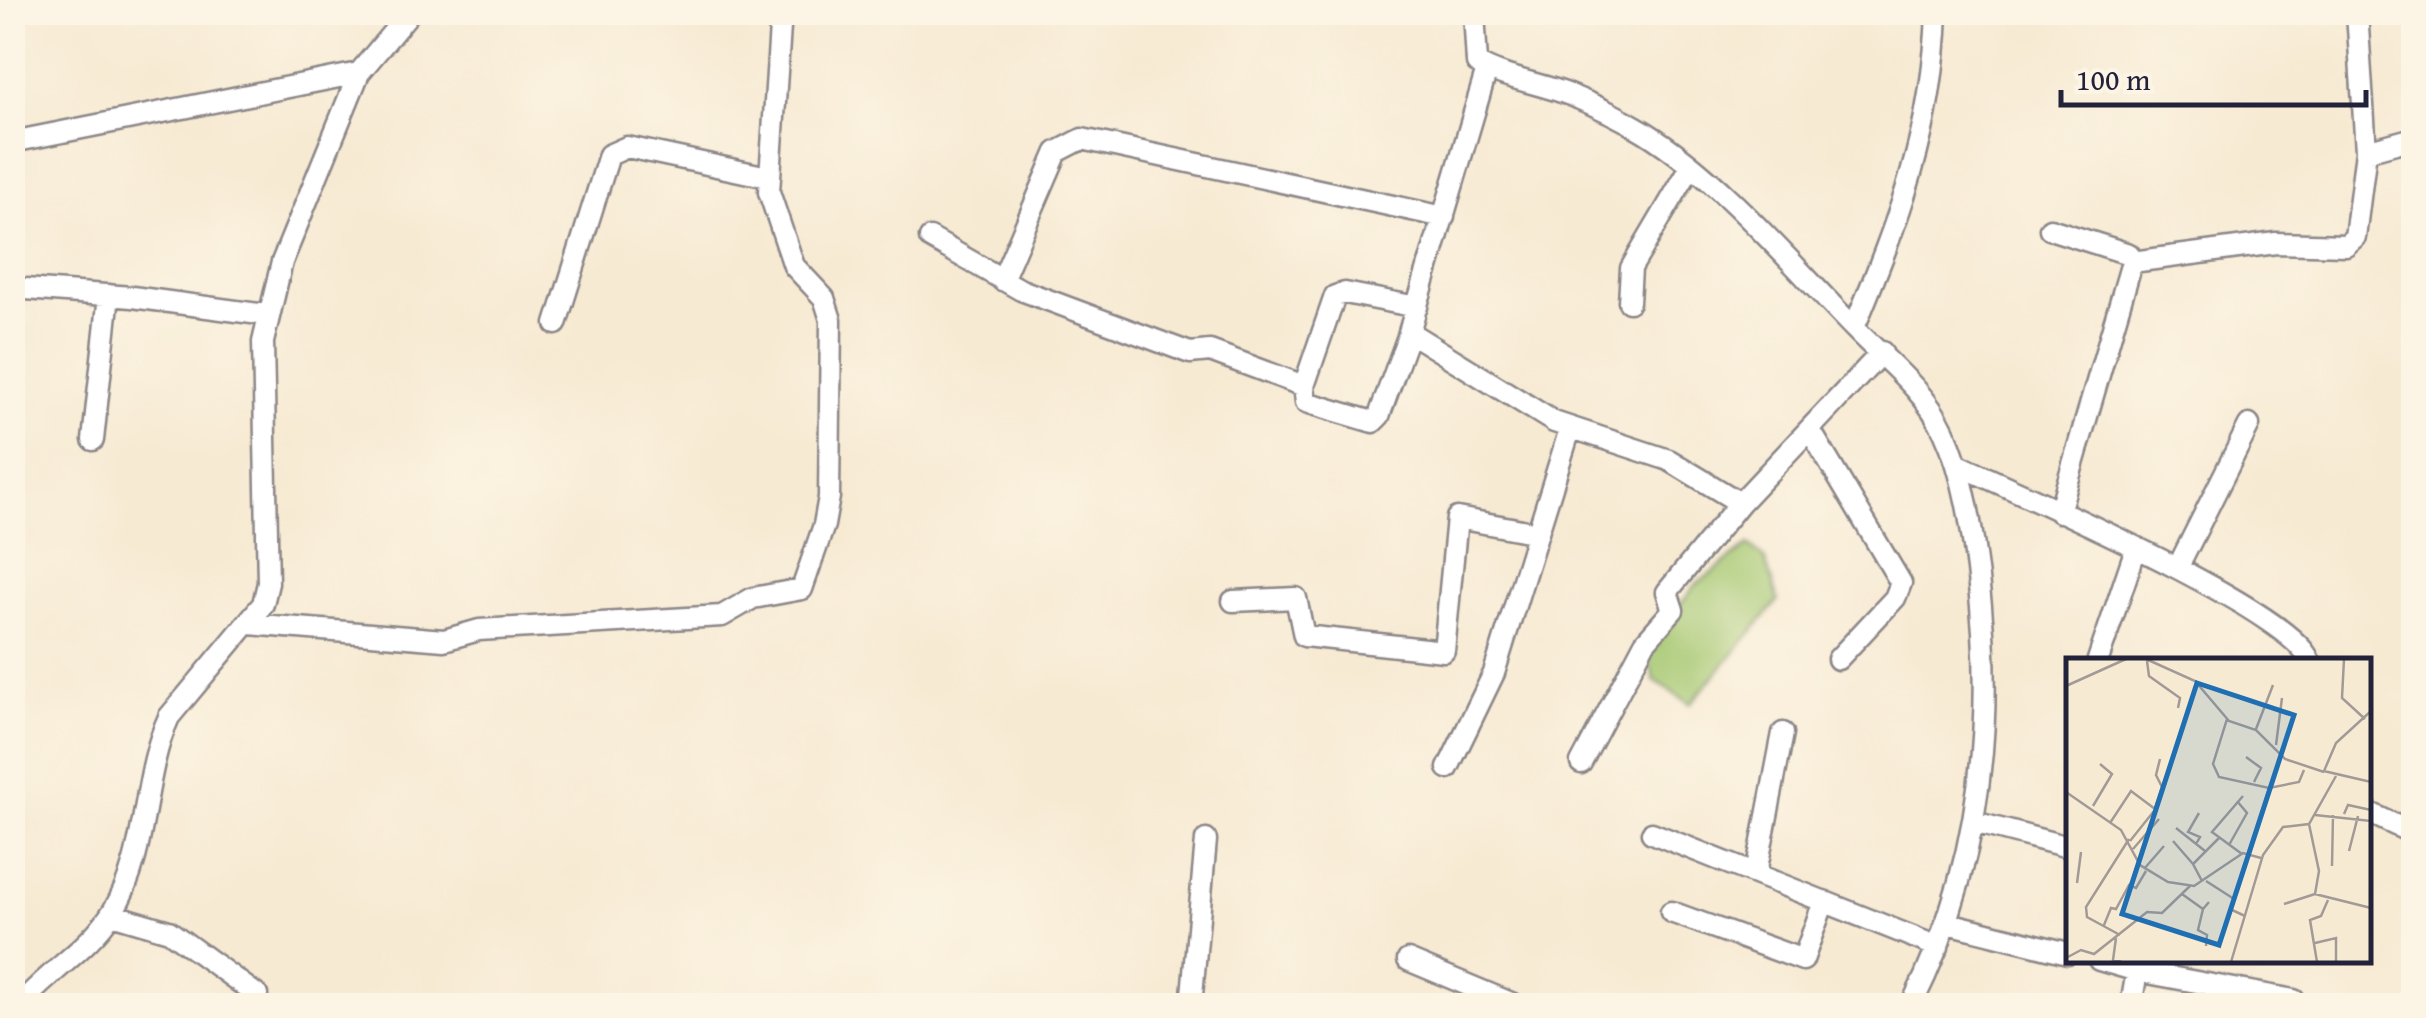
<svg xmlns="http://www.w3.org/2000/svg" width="2426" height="1018" viewBox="0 0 2426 1018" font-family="'Gentium Book Plus',serif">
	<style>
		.green { fill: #a5c871; stroke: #647556; stroke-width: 2.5 }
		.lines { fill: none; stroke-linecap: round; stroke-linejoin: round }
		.minor-casing { stroke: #8c8687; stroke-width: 25 }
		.minor { stroke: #fff; stroke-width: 20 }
		.inset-road { fill: none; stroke: #a29a96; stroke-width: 2.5 }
		.view { fill: #1f6fb2; fill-opacity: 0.15; stroke: #1f6fb2; stroke-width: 5 }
		.inset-edge { fill: none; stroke: #22223b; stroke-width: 5 }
	</style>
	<rect width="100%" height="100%" fill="#fcf5e5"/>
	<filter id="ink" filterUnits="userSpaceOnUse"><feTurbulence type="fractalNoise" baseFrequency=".01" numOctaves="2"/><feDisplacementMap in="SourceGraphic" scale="20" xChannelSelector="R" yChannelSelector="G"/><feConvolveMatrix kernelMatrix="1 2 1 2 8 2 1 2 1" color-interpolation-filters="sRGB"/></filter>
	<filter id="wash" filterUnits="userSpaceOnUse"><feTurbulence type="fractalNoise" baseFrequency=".0048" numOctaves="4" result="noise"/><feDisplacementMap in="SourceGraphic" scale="40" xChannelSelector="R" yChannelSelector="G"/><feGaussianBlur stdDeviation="2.25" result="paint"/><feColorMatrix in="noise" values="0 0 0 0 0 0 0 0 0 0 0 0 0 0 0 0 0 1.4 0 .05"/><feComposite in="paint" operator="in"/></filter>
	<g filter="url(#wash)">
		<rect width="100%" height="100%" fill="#f7ead3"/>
		<path class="green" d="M1749,545L1765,560L1778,601L1690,704L1654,680L1646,647L1695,586Z"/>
	</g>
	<g filter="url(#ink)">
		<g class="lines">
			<g class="minor-casing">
				<path id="minor" d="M1474,12L1477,63C1505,79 1540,83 1570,95C1595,105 1622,118 1645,132C1723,181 1791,264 1855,329C1886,361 1924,389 1944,431C1965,476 1972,529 1978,578C1996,726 1979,871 1911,1006
					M2357,12L2366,151
					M12,142L359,73
					M2050,229L2129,254L2132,262L2059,512
					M930,238L1021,290L1190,353L1210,351L1304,386L1306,402L1373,422L1379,416L1407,339L1487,69
					M2132,262L2276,243L2346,245L2355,237L2366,151L2414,138
					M1002,280L1057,152L1082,139L1444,217
					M12,288L132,297L267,315
					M1629,302L1631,268L1690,168
					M556,324L609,155L627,147L768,177
					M1854,328C1899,219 1933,132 1937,12
					M1409,332L1554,422L1669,460L1740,503L1882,352
					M1304,386L1335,296L1345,293L1417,307
					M1810,430L1901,583L1895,598L1838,659
					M93,440L109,295
					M1957,464C2017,492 2290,609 2309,660
					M2178,567L2249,425
					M1233,601L1296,598L1304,636L1444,651L1457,518L1538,533
					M249,624L444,640L479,630L722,616L753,598L802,589L824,525L829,497L831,320L824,298L794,266L769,192L781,12
					M2098,660L2136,548
					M1581,763L1645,642L1673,610L1667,592L1740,503
					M1448,768L1494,673L1570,429
					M2368,812L2414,834
					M1974,822L2068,847
					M1652,833L1938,947
					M1756,873L1783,733
					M1671,912L1803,960L1824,901
					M111,914L169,931L257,995
					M1948,923L2068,953
					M1408,960L1518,1006
					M2099,960L2137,971L2131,1006
					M2137,971L2294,1000
					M19,1006C47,973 90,948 113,911C149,853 141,778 169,717L263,604L268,583L263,342L282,262L359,73L410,12
					M1191,1006L1206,840"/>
			</g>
			<use href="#minor" class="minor"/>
		</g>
	</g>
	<g transform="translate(2066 658)">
		<rect width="305" height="305" fill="#f7ead3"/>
		<path class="inset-road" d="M80,1L129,23L163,63L190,72L219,101L258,114M278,1L276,40L299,61M81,3L83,18L114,40L112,50M0,28L60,1M305,53L270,85L258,113L305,124M161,61L147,106L153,119L203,130L233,124L238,112M190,71L207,27M210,87L216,40M180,99L195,110L188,124M0,134L55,172L74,207L102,224L128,228L177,195L195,200M27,148L46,116L34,106M278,156L282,147L305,152M249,157L305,163M44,165L65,133L89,151M243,166L253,213L249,236L305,250M110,170L139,193M64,183L88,153L96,129L90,117L94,101M107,183L127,206M130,186L134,179L122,174L133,155M163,187L181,155L171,143M67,191L93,161M283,193L292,158M176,196L146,174L177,138M266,208L267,157M78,211L98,188M136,223L127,206L153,180M140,223L168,241L164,251L179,258M11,225L15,194M116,236L137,251L143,244M218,246L249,236M137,251L132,272L141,277L140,288M38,267L45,250L50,251L63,227L70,230L80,213M54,277L21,259L20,249L63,181M50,280L47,302L56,304M249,285L270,280V304M0,300L15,292L28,296L81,254L96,255L124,228M165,304L197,197L217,169L243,166L270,118M251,304L244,262L255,258L262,242"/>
		<path class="view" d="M131,25L228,57L153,287L56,256Z"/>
		<rect width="305" height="305" class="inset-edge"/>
	</g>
	<rect width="2426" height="1018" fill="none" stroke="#fcf5e5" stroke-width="50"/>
	<path d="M2061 90v15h305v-15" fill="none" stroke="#22223b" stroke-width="5"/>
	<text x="2076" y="90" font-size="30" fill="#22223b" stroke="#fcf5e5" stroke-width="8" paint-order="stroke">100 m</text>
</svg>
